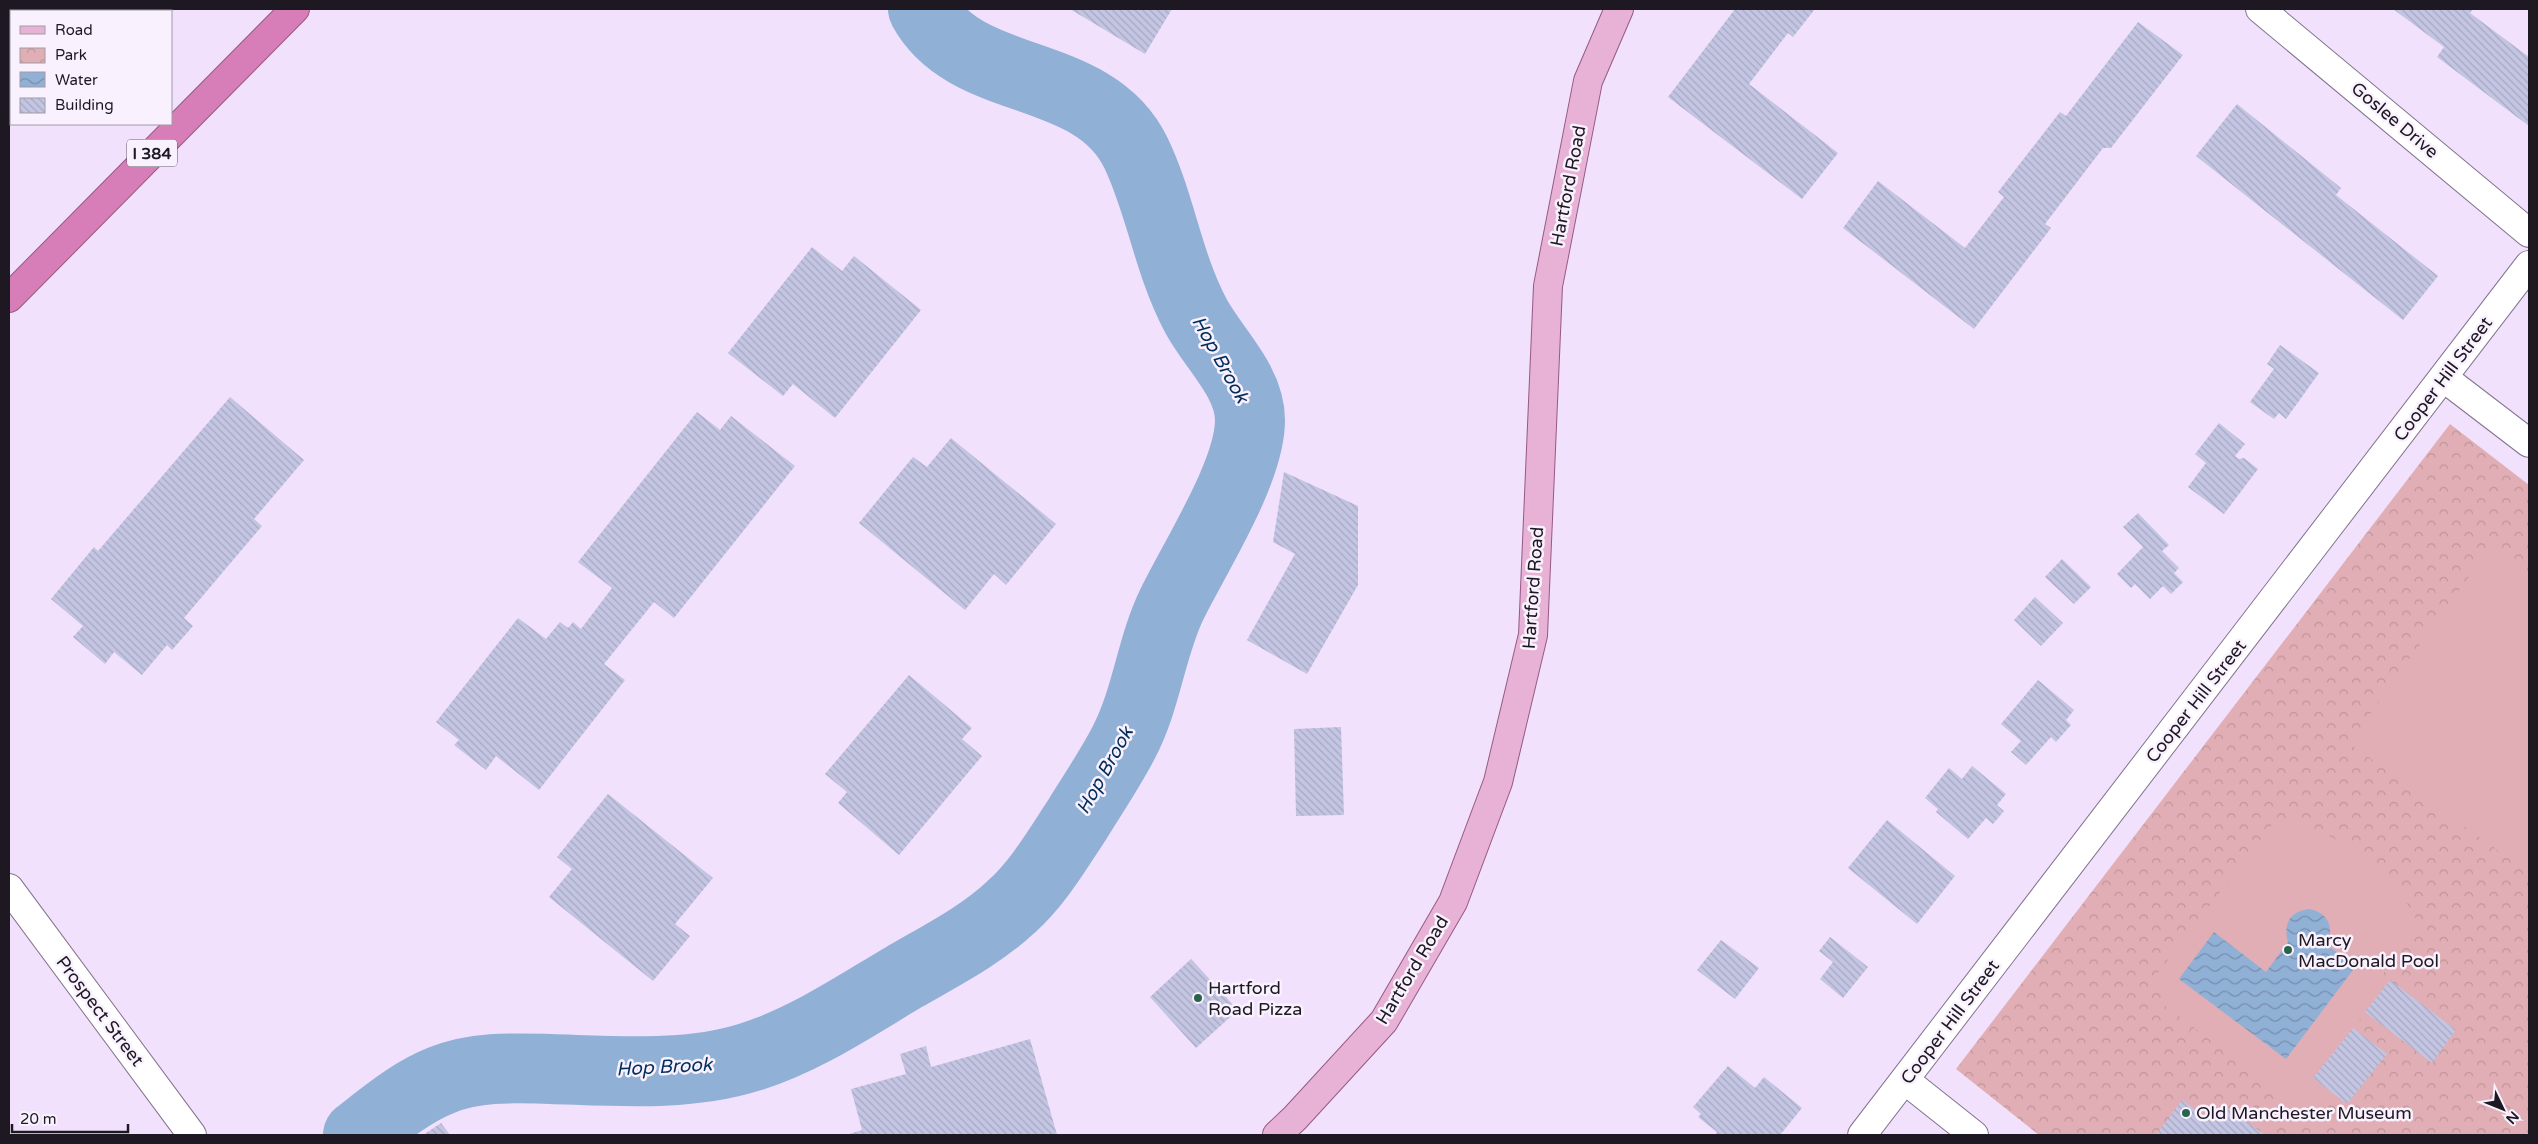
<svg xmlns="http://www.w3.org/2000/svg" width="2538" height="1144" viewBox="0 0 2538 1144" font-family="'Varela Round',sans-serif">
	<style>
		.park { fill: url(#park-crowns) }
		.pitch { fill: #e0aeb4 }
		.water { fill: url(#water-waves) }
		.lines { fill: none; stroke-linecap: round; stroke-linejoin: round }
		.river { stroke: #91b0d6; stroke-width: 70 }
		.building { fill: url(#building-back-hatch) }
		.minor-casing { stroke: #83748d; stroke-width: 30 }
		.major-casing { stroke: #965a84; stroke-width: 30 }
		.highway-casing { stroke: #965a84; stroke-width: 30 }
		.minor { stroke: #fff; stroke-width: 28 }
		.major { stroke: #e7b2d5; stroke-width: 28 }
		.highway { stroke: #d77eb9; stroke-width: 28 }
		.poi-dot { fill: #28634d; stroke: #f9f2fe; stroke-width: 2 }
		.labels { text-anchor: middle; stroke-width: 5; stroke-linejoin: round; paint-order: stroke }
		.shield { fill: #f9f2fe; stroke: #5f5963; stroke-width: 1 }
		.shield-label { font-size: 16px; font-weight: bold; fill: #1d1821 }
		.street-label { font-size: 18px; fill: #1d1821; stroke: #f9f2fe }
		.poi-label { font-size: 18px; fill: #1d1821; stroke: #f9f2fe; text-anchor: start }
		.water-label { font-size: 19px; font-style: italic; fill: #002d5b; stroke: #f9f2fe }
	</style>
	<defs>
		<pattern id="park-crowns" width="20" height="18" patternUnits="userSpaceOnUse" patternTransform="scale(1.25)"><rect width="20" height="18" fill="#e0aeb4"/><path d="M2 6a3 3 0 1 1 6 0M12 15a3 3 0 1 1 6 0" fill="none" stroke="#c0959a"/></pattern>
		<pattern id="water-waves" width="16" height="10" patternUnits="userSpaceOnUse" patternTransform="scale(1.25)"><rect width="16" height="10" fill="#91b0d6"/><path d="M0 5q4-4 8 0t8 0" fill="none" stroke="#768ead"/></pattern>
		<pattern id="building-back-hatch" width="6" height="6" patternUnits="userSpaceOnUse" patternTransform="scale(1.25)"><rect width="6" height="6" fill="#c3c5e2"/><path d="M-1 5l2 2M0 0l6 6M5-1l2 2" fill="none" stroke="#a7a8c2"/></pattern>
	</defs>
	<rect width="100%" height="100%" fill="#f1e1fd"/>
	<path class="park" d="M2450,424L2529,485V1135H2039L1956,1069Z"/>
	<path class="pitch" d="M2491,546L2529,574V873L2349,743Z
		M2278,817C2343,836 2389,863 2420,926L2374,986L2381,992L2314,1078L2330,1091L2311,1117L2163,1004L2167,998L2161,993L2164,988L2159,984L2163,979L2157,974Z"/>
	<path class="water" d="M2309,909C2329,913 2334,927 2327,945L2356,966L2286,1059L2179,979L2214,932L2266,972L2288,942C2283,924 2290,911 2309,909Z"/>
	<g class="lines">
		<path class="river" d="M358,1135C384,1115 411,1092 442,1080C476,1066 514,1068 550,1069C615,1071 687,1077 750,1057C805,1040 855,1006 904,977C940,956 980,936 1011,907C1038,883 1057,850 1077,820C1093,794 1110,769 1124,742C1147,698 1151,647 1172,604C1196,555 1250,472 1250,420C1250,381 1213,348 1196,316C1168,264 1161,205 1136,153C1093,64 967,90 923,9"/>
	</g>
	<path class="building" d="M1070,9H1172L1145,54Z
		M1735,9H1815L1793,37L1788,33L1749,84L1838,153L1802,199L1668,97Z
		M2393,9H2473L2470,13L2529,57V126L2437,57L2444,47Z
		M2138,22L2183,55L2111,148H2103L2045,224L2051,228L1974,329L1843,228L1878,181L1965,248L2004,197L1998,192L2060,112L2066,116Z
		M2237,104L2341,188L2336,195L2438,276L2403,320L2196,156Z
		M812,247L842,271L854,256L921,310L835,418L793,384L783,396L728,353Z
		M2280,345L2319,373L2286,419L2279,413L2274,419L2250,402L2274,369L2267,364Z
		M230,397L304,460L254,519L262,526L184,618L193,626L172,650L167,645L142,675L114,652L105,664L73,637L83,626L51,599L94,547L98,551Z
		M697,412L720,430L731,416L795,466L674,618L654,602L604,664L625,680L539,790L496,756L486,770L454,745L459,740L436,722L518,618L546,639L560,622L568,628L573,622L581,629L612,588L578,562Z
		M2219,423L2245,444L2235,456L2239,459L2244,458L2258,469L2224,514L2188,487L2206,463L2195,454Z
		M951,438L1056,524L1006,585L994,574L965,610L859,523L913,457L927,467Z
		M1284,472L1358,506V585L1307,674L1247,640L1295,554L1273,542Z
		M2138,513L2169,545L2162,551L2179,568L2174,573L2183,582L2171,594L2163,586L2150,599L2135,584L2131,588L2117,574L2143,547L2123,527Z
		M2062,559L2091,587L2074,604L2045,577Z
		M2035,597L2063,623L2041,646L2014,620Z
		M909,675L972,728L962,739L982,756L899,855L838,803L847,792L825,774Z
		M2038,680L2074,710L2066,720L2071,725L2056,742L2051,737L2026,765L2011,752L2021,741L2001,724Z
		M1341,727L1344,815L1296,816L1294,729Z
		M1972,766L2006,794L1997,805L2004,811L1993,824L1986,818L1968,839L1936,812L1938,809L1925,798L1949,768L1962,779Z
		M608,794L713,878L675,924L690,936L653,981L549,897L572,869L557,857Z
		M1887,820L1955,876L1917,924L1848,868Z
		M1830,937L1868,967L1843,998L1820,979L1833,962L1819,951Z
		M1721,940L1759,968L1735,999L1697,970Z
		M1191,959L1238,1010L1196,1048L1150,997Z
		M2390,980L2456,1030L2432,1063L2365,1012Z
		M2353,1028L2387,1054L2347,1104L2313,1078Z
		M1030,1039L1057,1135H846L862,1130L851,1089L906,1074L900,1054L926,1046L931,1067Z
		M1728,1066L1755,1088L1764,1077L1802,1108L1780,1135H1715L1717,1132L1698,1117L1701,1114L1693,1107Z
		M2182,1100L2211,1122L2224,1105L2265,1135H2156Z
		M441,1123L450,1135H423Z"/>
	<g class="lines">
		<g class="minor-casing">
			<path id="minor" d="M2260,9L2529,233
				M2444,378L2529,443
				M9,888L192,1135
				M1906,1081L1974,1135
				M1862,1135L2529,265"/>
		</g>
		<g class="major-casing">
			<path id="major" d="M1277,1135L1295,1118L1384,1021L1453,902L1498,782L1533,635L1548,286L1588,81L1619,9"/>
		</g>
		<g class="highway-casing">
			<path id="highway" d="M9,298L295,9"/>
		</g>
		<use href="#minor" class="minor"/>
		<use href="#major" class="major"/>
		<use href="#highway" class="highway"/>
	</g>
	<g class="poi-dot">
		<circle cx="2288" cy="950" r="5"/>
		<circle cx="1198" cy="998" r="5"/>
		<circle cx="2186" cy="1113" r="5"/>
	</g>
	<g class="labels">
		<rect class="shield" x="127" y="139.5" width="50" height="27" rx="4"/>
		<g class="shield-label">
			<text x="152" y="159">I 384</text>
		</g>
		<g class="street-label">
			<text transform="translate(2395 120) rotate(40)" y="6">Goslee Drive</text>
			<text transform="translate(1568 186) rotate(-79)" y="6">Hartford Road</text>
			<text transform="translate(2443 379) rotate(-53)" y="6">Cooper Hill Street</text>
			<text transform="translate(1533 588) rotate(-86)" y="6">Hartford Road</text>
			<text transform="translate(2196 701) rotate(-52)" y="6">Cooper Hill Street</text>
			<text transform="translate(1412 970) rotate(-59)" y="6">Hartford Road</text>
			<text transform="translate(100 1011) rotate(53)" y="6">Prospect Street</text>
			<text transform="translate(1950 1022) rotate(-53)" y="6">Cooper Hill Street</text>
		</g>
		<g class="poi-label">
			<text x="2298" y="946">Marcy<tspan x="2298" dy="21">MacDonald Pool</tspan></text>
			<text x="1208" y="994">Hartford<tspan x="1208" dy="21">Road Pizza</tspan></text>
			<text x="2196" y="1119">Old Manchester Museum</text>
		</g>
		<g class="water-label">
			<text transform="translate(1221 359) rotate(61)" y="7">Hop Brook</text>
			<text transform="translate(1104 770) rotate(-61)" y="7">Hop Brook</text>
			<text transform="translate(664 1066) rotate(-3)" y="7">Hop Brook</text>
		</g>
	</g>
	<rect width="2538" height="1144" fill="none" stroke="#1d1821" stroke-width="20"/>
	<rect x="10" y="10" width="162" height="115" fill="#f9f2fe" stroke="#a19ba6"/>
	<rect x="20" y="26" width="25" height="8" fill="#e7b2d5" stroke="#a19ba6"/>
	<text x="55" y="35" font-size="15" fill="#1d1821">Road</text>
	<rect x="20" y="48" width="25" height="15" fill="url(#park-crowns)" stroke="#a19ba6"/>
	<text x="55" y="60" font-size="15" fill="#1d1821">Park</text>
	<rect x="20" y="72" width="25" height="15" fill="url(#water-waves)" stroke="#a19ba6"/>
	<text x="55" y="85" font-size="15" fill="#1d1821">Water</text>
	<rect x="20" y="98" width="25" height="15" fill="url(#building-back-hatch)" stroke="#a19ba6"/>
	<text x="55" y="110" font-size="15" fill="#1d1821">Building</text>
	<g transform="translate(2503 1109) rotate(133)" stroke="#f9f2fe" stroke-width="4" paint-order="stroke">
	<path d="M0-4L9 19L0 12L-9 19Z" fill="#1d1821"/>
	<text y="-8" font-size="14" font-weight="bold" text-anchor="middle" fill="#1d1821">N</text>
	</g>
	<path d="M12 1124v8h116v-8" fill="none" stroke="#1d1821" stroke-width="2.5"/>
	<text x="20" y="1124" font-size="15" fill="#1d1821" stroke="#f9f2fe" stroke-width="4" paint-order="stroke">20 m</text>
</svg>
